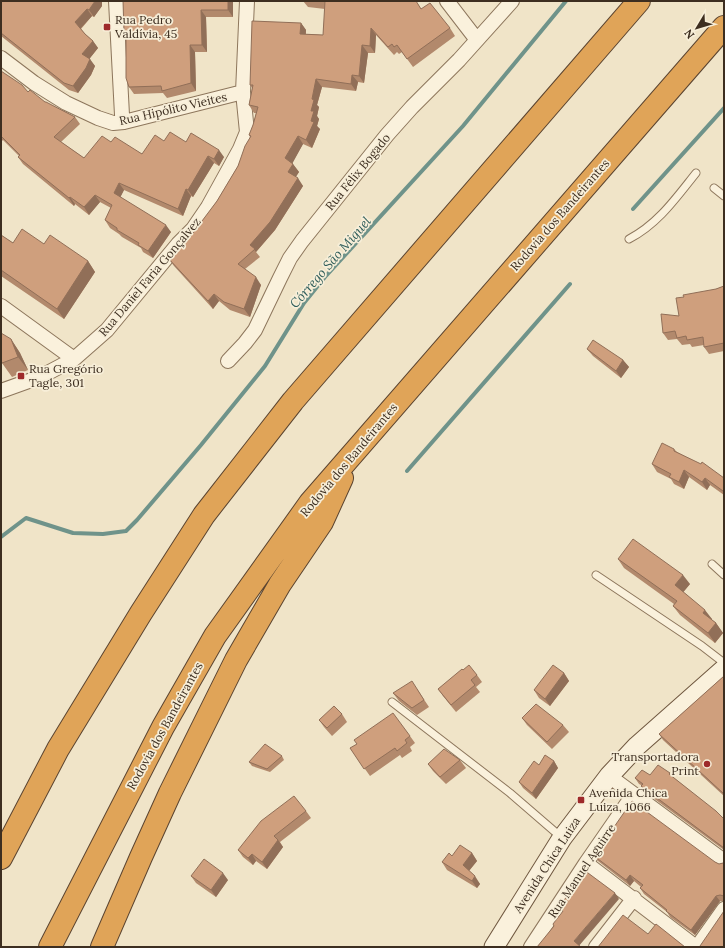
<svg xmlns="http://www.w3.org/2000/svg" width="725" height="948" viewBox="0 0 725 948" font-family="Lora,serif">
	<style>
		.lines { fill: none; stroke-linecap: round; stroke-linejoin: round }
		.stream { stroke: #6f938a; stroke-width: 4 }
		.service-casing { stroke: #8d765c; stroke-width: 9 }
		.minor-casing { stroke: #8d765c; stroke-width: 16 }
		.secondary-casing { stroke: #6f573f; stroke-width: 21 }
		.motorway-casing { stroke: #5b4430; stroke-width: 24 }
		.service { stroke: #faf1dc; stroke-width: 7 }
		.minor { stroke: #faf1dc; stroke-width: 14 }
		.secondary { stroke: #faf1dc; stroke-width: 19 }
		.motorway { stroke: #e0a458; stroke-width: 22 }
		.wall { fill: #b2896c }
		.shaded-wall { fill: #916f58 }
		.building { fill: #cf9f7d; stroke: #916f58 }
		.poi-dot { fill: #9e2a2b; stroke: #f7eed8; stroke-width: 1.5 }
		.labels { text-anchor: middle; stroke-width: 3.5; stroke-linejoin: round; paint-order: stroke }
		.poi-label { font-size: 12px; fill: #3d2e20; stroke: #f7eed8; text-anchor: start }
		.street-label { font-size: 12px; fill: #3d2e20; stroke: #f7eed8 }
		.water-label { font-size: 13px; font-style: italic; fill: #2f5d5a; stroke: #f7eed8 }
	</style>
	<rect width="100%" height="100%" fill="#f0e4c8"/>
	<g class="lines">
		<path class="stream" d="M633,209L724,108
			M407,471L570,284
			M1,537L26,518L73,533L103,534L126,531L137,520L201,445L265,366L304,303L325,277L463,126L566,1"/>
		<g class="service-casing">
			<path id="service" d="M714,188L724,196
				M629,239C658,224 676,198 696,173
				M712,564L724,575
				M596,575L702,646L724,663
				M392,702L510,793L561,837"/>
		</g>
		<g class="minor-casing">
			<path id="minor" d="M116,1L122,115L124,122
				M447,1L477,40
				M1,58L34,83L66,103L98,118L113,123L124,122L243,92
				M1,306L74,359
				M228,361L245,343L255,330L280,278L290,258L302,241L387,135L412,107L459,60L512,1
				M1,391L40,377L74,359L107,330L178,244L193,229L208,207L240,149L247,132L243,92L247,1
				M609,776L724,861
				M586,863L696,947
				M531,947L586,863L633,795
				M596,947L634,898
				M697,947L724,909"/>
		</g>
		<g class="secondary-casing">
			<path id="secondary" d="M494,947L562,838L609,776L637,746L724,669"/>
		</g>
		<g class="motorway-casing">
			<path id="motorway" d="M1,858L58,749L141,613L204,515L293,401L639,1
				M50,947L163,727L215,636L310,503L724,27
				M102,947L141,857L170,793L236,660L280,584L322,522L342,478"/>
		</g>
		<use href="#service" class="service"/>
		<use href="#minor" class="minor"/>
		<use href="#secondary" class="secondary"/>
		<use href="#motorway" class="motorway"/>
	</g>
	<path class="wall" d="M1,1L102,6L94,17L92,16L81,29L85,34L93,41L98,48L89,59L95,66L91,75L78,93L69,90L1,36Z
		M233,1V17H206L207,52H195L196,91L167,98L163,93L134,94L129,87L126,34L124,32Z
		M303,1H416L421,9L450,28L455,36L413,67L402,52L399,54L397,52L394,55L376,35L375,53H368L364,83L358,82L356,91L322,87L317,105L319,107L317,116L319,119L317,126L320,129L312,148L303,144L292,163L299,172L295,177L303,186L275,230L256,252L260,257L245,269L261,285L250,317L230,310L219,301L213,309L174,266L168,258L199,226L217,201L238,166L250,137L249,135L253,125L256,113H254L249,105L252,88L250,85L301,23L306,30V34L323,35L325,9L308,7Z
		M1,71L28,92L45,102L75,117L80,124L61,142L84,158L111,142L142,154L164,141L186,142L224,157L219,166L214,163L193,197L191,196L183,216L124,190L120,197L171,232L153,258L143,252L141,248L122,237L119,234L110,228L105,220L111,208L100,202L89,215L75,204L74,206L23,164L18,157L19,156L3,140L2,141L1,140Z
		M1,235L13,243L88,261L95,272L64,319L1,276Z
		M724,286V351L709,354L704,347V345L692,347L690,344L682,345L677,339L668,340L663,333L679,316L716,289Z
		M11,339L20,353L28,370L12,377L2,363Z
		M587,349L623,360L629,367L621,378L593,356Z
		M674,449L677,452L724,478V495L710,485L707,490L689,477L684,489L674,484L671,479L657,472L652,464Z
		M618,559L690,584L683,592L712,619V620L716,623L723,633L715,643L680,615L673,606L674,604L624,568Z
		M463,670L477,675L482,682L476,687L480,692L456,712L443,696L438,689Z
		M564,673L569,681L550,706L539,698L534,690Z
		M724,676V796L663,740L659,734Z
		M417,689L429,707L417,715L399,701L393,693Z
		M342,714L347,722L332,736L324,727L319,720Z
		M522,718L563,725L569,732L552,749L527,725Z
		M410,736L415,743L410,747L412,751L402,758L400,755L370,776L350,748Z
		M282,756L284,760L270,772L252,766L249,762Z
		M460,760L466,768L446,784L433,771L428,764Z
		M554,761L558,768L536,799L523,788L519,782L539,765Z
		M650,775L673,777L724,819V850L645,792L641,786V785L639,784L635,778Z
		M306,811L311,818L280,842L283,847L267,869L256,861L253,865L243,857L238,850Z
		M472,853L477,861L469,871L480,884L477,888L447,870L442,862L452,856Z
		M594,856L715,862L719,864L723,863H724V901H720L695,935L670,917L667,912L644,894L640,888L641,887L634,881L630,886L598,861Z
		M191,876L228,880L216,897L196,883Z"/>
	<path class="shaded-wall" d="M95,1H102V6L94,17L89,10Z
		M228,1H233V17L228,10Z
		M87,9L92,16L80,29L75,22Z
		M201,10L206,17L207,52L202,45Z
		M301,23L306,30L305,41L300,34Z
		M371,28L376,35L375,53L370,46Z
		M93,41L98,48L87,62L82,54Z
		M190,45L195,52L196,91L191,83Z
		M362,45L368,53L364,83L359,76Z
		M90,59L95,66L91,75L78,93L73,86Z
		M352,75L358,82L356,91L351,84Z
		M316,79L322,87L317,105L319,107L317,116L319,119L317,126L320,129L312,148L306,140L311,121V111L312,99Z
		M298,136L303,144L291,166L285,158Z
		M219,150L224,157L219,166L214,159Z
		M208,156L214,163L193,197L188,190Z
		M293,164L299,172L294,180L288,172Z
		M298,178L303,186L275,230L256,252L250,245Z
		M119,183L124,190L119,200L114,193Z
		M186,189L191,196L183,216L178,209Z
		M95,195L100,202L89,215L84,207Z
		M70,197L75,204L74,206L69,198Z
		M166,225L171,232L153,258L148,251Z
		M88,261L95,272L64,319L57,309Z
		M256,277L261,285L250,317L244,309Z
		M214,294L219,301L213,309L208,301Z
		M11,339L20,353L28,370L18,357Z
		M623,360L629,367L621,378L616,371Z
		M684,470L689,477L684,489L679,482Z
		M705,478L710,485L707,490L702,482Z
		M683,575L690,584L681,595L675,585Z
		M705,610L712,619L710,623L703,613Z
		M716,623L723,633L715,643L708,633Z
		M564,673L569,681L550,706L545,699Z
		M554,761L558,768L536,799L532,793Z
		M278,840L283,847L267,869L262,862Z
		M472,853L477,861L468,872L463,865Z
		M252,854L256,861L253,865L248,858Z
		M223,873L228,880L216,897L211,890Z
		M630,875L634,881L630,886L626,880Z
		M475,876L480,884L477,888L472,881Z
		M615,893L619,899L578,947L574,941Z
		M716,896L720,901L695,935L691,930Z"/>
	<path class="building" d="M1,1H95L89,10L87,9L75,22L85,34L93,41L82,54L90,59L86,68L73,86L64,83L1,33Z
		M123,1H228V10H201L202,45H190L191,83L162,91L161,86L129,87L126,78V32H124Z
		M319,1H416L421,9L430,3L450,28L407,59L397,45L394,47L392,44L388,47L371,28L370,46L362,45L359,76L352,75L351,84L316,79L312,99L314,100L311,111H314L311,121L314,122L306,140L298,136L285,158L293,164L288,172L298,178L270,222L250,245L255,249L238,264L256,277L244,309L224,302L214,294L208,301L168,258L200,226L199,225L217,201L238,166L245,146L251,136L249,135L253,125L258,107L249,105L253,85H250L252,21L301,23L300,34L323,35L325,1Z
		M1,71L22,85L28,92L30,90L45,102H46L75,117L54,137L84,158L102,136L111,142L115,137L142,154L155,135L164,141L170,132L186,142L191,133L219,150L214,159L208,156L188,190L186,189L178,209L119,183L114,193L166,225L148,251L138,245L139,243L117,230V228L105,220L112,205L95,195L84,207L70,197L69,198L18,157L20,155L1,136Z
		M22,229L44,244L50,235L88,261L57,309L1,270V235L13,243Z
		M724,286V343L704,347L703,337L687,340L686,336L677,338L675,331L663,333L661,314L679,316L676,298L684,297L683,295L716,289Z
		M1,333L11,339L18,357L2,363L1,360Z
		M593,340L623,360L616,371L587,349Z
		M662,443L674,449V451L701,464L702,462L724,478V490L723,491L705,478L702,482L684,470L679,482L669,477L671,474L652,464Z
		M633,539L683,575L675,585L705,610L703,613L716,623L708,633L673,606L677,601L618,559Z
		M469,665L477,675L471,680L475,685L451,705L438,689L462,669L463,670Z
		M553,665L564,673L545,699L534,690Z
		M724,676V794L659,734Z
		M412,681L424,700L412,708L393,693Z
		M536,704L563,725L547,742L522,718Z
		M334,706L342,714L327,728L319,720Z
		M393,713L410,736L405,740L407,743L397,751L395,748L364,769L350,748L357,744L354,740Z
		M265,744L282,756L267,769L249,762Z
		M444,749L460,760L440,777L428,764Z
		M545,755L554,761L532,793L519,782L534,761L539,765Z
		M658,765L670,773L669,774L716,811L724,819V848L641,786L643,784L635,778L642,770L650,775Z
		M294,796L306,811L274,836L278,840L262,862L252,854L248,858L238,850L261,821Z
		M632,801L715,862L719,864L723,863H724V896L720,895L716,896L691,930L666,911L667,910L640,888L643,885L630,875L626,880L594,856Z
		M460,845L472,853L463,865L475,876L472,881L442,862L449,853L452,856Z
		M204,859L223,873L211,890L191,876Z
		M584,870L615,893L574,941L581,947H537L554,926L553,924L563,911L559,908Z
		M724,911V947H699L700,946Z
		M623,915L648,934L656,924L685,947H598Z"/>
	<g class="poi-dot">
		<rect x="103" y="23" width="8" height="8" rx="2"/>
		<rect x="17" y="372" width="8" height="8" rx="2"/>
		<circle cx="707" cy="764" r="4"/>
		<rect x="577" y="796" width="8" height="8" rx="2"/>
	</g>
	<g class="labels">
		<g class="poi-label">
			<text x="115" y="24">Rua Pedro<tspan x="115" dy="14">Valdívia, 45</tspan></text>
			<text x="29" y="373">Rua Gregório<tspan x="29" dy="14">Tagle, 301</tspan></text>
			<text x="699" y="761" text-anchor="end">Transportadora<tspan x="699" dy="14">Print</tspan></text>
			<text x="589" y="797">Avenida Chica<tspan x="589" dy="14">Luiza, 1066</tspan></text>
		</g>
		<g class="street-label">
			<text transform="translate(173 109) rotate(-13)" y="4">Rua Hipólito Vieites</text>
			<text transform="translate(358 172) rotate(-51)" y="4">Rua Félix Bogado</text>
			<text transform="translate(560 215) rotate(-49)" y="4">Rodovia dos Bandeirantes</text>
			<text transform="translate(150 277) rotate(-50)" y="4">Rua Daniel Faria Gonçalvez</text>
			<text transform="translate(349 460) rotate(-50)" y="4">Rodovia dos Bandeirantes</text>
			<text transform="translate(165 726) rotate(-61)" y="4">Rodovia dos Bandeirantes</text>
			<text transform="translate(547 865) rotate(-57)" y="4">Avenida Chica Luiza</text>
			<text transform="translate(582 871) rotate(-56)" y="4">Rua Manuel Aguirre</text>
		</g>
		<g class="water-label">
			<text transform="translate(330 262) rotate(-49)" y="5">Córrego São Miguel</text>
		</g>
	</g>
	<rect width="725" height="948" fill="none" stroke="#3d2e20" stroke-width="4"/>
	<g transform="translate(697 28) rotate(232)" stroke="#f7eed8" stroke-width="3" paint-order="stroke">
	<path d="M0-3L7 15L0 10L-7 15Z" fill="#3d2e20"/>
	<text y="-6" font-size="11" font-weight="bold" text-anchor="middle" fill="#3d2e20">N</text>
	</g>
</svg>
